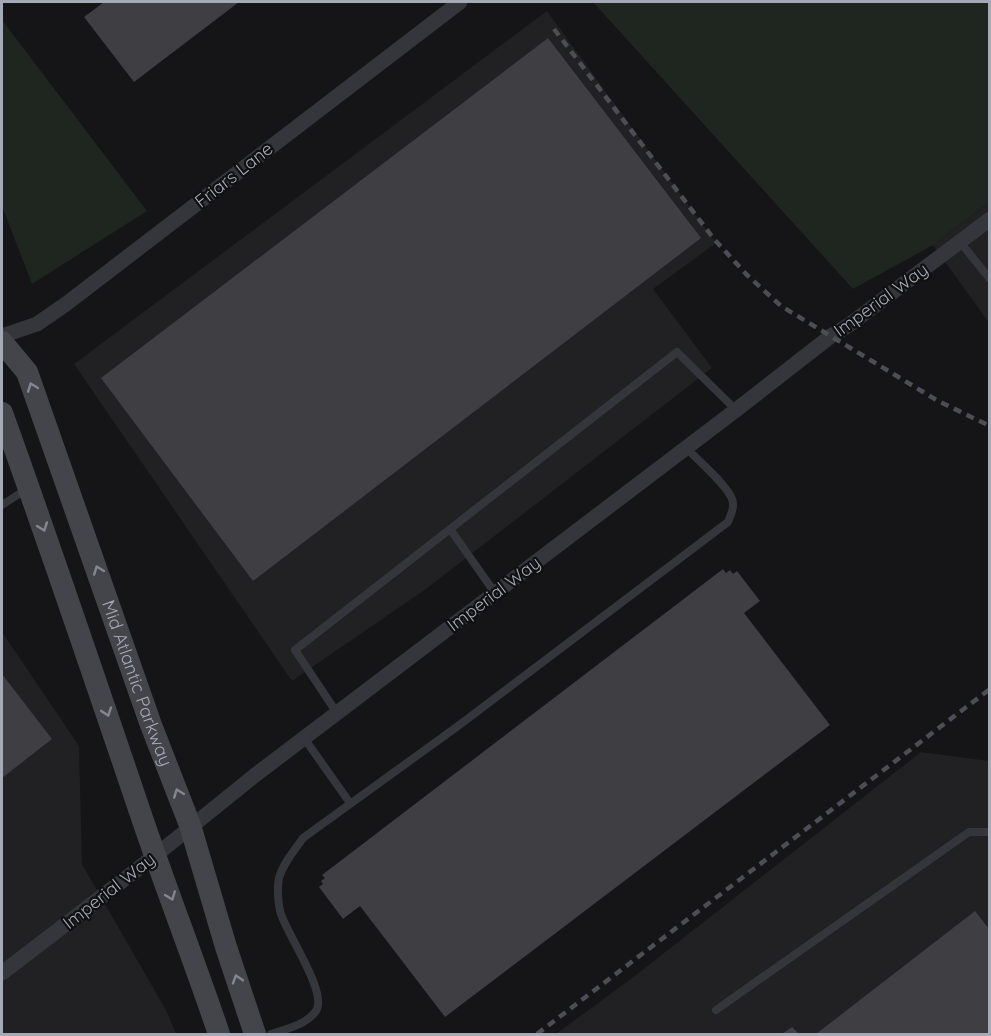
<svg xmlns="http://www.w3.org/2000/svg" width="991" height="1036" viewBox="0 0 991 1036" font-family="Quicksand,sans-serif">
	<style>
		.built { fill: #212023 }
		.green { fill: #1f2620 }
		.building { fill: #3f3f43 }
		.lines { fill: none; stroke-linecap: round; stroke-linejoin: round }
		.lane { stroke: #35363b; stroke-width: 8 }
		.street { stroke: #35363b; stroke-width: 15 }
		.secondary { stroke: #43454b; stroke-width: 22 }
		.rail { stroke: #4c4e54; stroke-width: 4.5; stroke-dasharray: 8 6; stroke-linecap: butt }
		.oneway { stroke: #838791 }
		.labels { text-anchor: middle; stroke-width: 4.5; stroke-linejoin: round; paint-order: stroke }
		.street-label { font-size: 18px; fill: #a6aab7; stroke: #100f11 }
	</style>
	<rect width="100%" height="100%" fill="#151416"/>
	<path class="built" d="M547,11L716,243L653,289L712,368L426,589L292,681L74,364Z
		M989,202V323L933,245Z
		M2,632L79,746L82,864L167,1012L176,1034H2Z
		M921,752L989,761V1034H556L636,975Z"/>
	<path class="green" d="M593,2H989V202L933,245L853,289Z
		M2,20L147,211L32,284L2,206Z"/>
	<path class="building" d="M104,2H239L134,82L84,17Z
		M548,38L701,238L253,581L101,378Z
		M723,569L726,573L730,570L733,574L737,571L760,601L744,613L830,725L445,1017L360,906L343,919L319,887L323,884L321,881L325,878L322,875Z
		M2,674L52,739L2,778Z
		M975,911L990,930V1034H816Z
		M792,1027L799,1034H782Z"/>
	<g class="lines">
		<path class="lane" d="M960,242L990,279
			M2,505L27,489
			M450,529L495,593
			M337,713L295,650L677,352L736,410
			M304,738L350,803
			M716,1010L969,832H990
			M271,1034C286,1029 306,1025 316,1011C328,993 288,936 281,914C278,905 277,888 279,878C283,863 295,850 303,838L458,726L728,522C731,514 735,507 732,499C727,485 697,459 686,448"/>
		<path class="street" d="M2,336L37,324L66,304L460,2
			M2,973L156,855L254,776L736,410L831,336L849,325L990,219"/>
		<g class="secondary">
			<path id="s1" d="M2,342L27,372L151,725L190,825L226,947L255,1034"/>
			<path d="M2,413C50,546 95,679 140,812C165,886 194,960 219,1034"/>
		</g>
		<path class="rail" d="M554,29L714,239L747,275L781,306L938,401L990,426
			M537,1034L990,689"/>
	</g>
	<defs><path id="oneway-chevron" d="M-2-3.5L2.5 0L-2 3.5" fill="none" stroke-width="1.6" stroke-linecap="round" stroke-linejoin="round" transform="scale(1.5)"/></defs>
	<g class="oneway">
		<use href="#oneway-chevron" transform="translate(32 387) rotate(-110)"/>
		<use href="#oneway-chevron" transform="translate(43 527) rotate(70)"/>
		<use href="#oneway-chevron" transform="translate(98 570) rotate(-110)"/>
		<use href="#oneway-chevron" transform="translate(107 712) rotate(71)"/>
		<use href="#oneway-chevron" transform="translate(178 793) rotate(-111)"/>
		<use href="#oneway-chevron" transform="translate(171 896) rotate(69)"/>
		<use href="#oneway-chevron" transform="translate(237 979) rotate(-108)"/>
	</g>
	<g class="labels">
		<g class="street-label">
			<text transform="translate(234 175) rotate(-38)" y="6">Friars Lane</text>
			<text transform="translate(881 300) rotate(-36)" y="6">Imperial Way</text>
			<text transform="translate(494 594) rotate(-37)" y="6">Imperial Way</text>
			<text dy="6" stroke="none"><textPath href="#s1" startOffset="369">Mid Atlantic Parkway</textPath></text>
			<text transform="translate(109 891) rotate(-38)" y="6">Imperial Way</text>
		</g>
	</g>
	<rect width="991" height="1036" fill="none" stroke="#a6aab7" stroke-width="6"/>
</svg>
